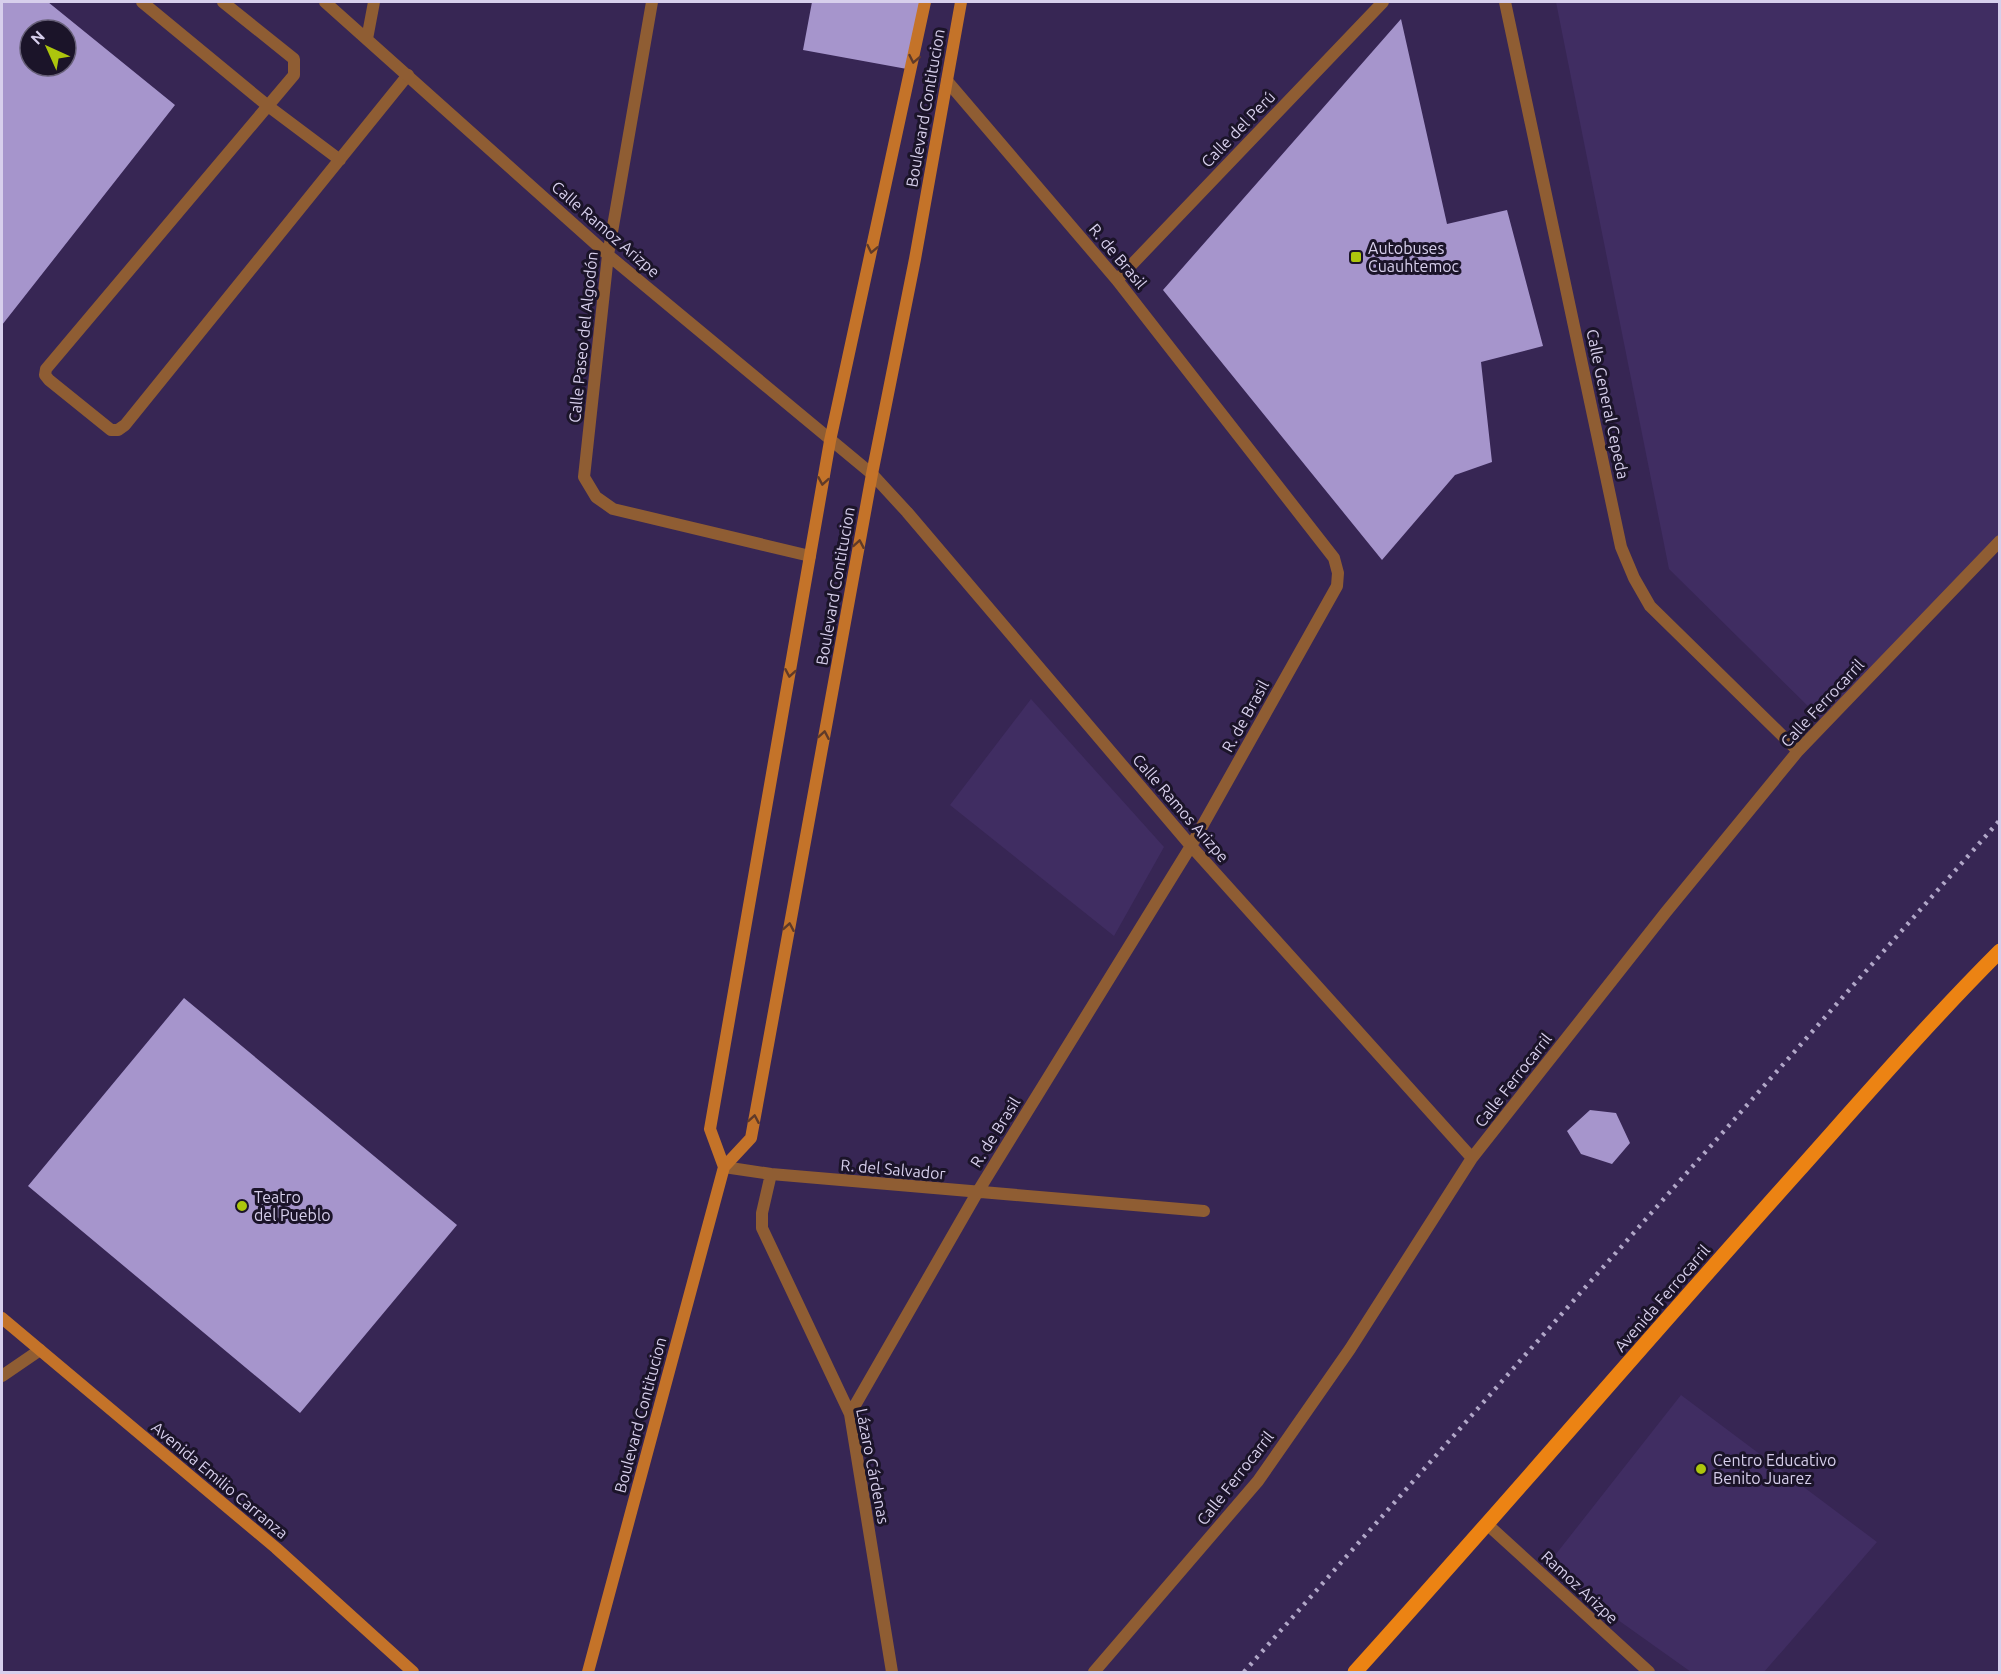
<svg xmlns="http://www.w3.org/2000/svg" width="2001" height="1674" viewBox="0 0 2001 1674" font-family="Ubuntu,sans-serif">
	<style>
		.built { fill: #402d62 }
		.building { fill: #a695cc; fill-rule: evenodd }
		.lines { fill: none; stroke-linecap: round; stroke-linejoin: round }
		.lane { stroke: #8f5d33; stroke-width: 12 }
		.street { stroke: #8f5d33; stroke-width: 12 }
		.secondary { stroke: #c47329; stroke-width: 12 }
		.primary { stroke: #ec8313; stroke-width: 15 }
		.rail { stroke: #b1a7c8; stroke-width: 4.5; stroke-dasharray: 3 6; stroke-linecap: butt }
		.oneway { stroke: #5f3a29 }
		.poi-dot { fill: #adc60d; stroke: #1b1429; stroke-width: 2 }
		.labels { text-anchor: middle; stroke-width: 6; stroke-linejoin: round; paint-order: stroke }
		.street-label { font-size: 16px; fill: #d7cfec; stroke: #1b1429 }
		.poi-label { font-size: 16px; fill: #d7cfec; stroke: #1b1429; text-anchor: start }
	</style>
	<rect width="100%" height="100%" fill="#372654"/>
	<path class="built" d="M1556,2H1999V535L1825,723L1669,569Z
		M1031,699L1164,847L1114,936L950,805Z
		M1681,1395L1877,1542L1764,1672H1691L1545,1568Z"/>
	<path class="building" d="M2,2H48L175,105L2,325ZM30,30H66V66H30Z
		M812,2H920L907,69L803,50Z
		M1401,19L1447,224L1507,210L1543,346L1481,362L1492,462L1455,475L1382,560L1163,290Z
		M184,998L457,1225L300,1413L28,1186Z
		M1590,1110L1616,1113L1630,1143L1612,1164L1581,1154L1567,1131Z"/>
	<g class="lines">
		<path class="lane" d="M142,2L268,106L340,160
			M223,2L294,59V75L46,369L45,375L49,380L111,430H118L125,425L408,75"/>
		<path class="street" d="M325,2L608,255L872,474L907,512L1191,846L1472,1158
			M652,2L608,255L584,477L596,497L613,509L810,556
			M1505,2L1621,547L1634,578L1650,606L1798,751
			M367,39L374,2
			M1117,280L1383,2
			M724,1167L771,1174L1204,1211
			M771,1174L762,1213V1228L850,1414L892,1672
			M2,1376L40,1350
			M850,1414L977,1193L1191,846L1337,586L1338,573L1334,558L1117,280L947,81
			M1488,1525L1649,1672
			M1094,1672L1258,1481L1350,1349L1472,1158L1666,912L1798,751L2000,541"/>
		<path class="secondary" d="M724,1167L710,1129L830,441L925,2
			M2,1318L276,1548L413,1672
			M588,1672L724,1167L751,1138L872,474L915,259L961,2"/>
		<path class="primary" d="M1355,1672C1505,1506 1650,1336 1799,1170C1865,1096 1930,1021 2000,951"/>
		<path class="rail" d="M1244,1672L2000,820"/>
	</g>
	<defs><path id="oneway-chevron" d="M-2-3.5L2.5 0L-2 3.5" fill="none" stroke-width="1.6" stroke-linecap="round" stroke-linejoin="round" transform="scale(1.5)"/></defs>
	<g class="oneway">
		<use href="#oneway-chevron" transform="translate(914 59) rotate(101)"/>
		<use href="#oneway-chevron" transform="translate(872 249) rotate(102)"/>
		<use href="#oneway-chevron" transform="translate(823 481) rotate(100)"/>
		<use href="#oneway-chevron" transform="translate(859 544) rotate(-80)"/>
		<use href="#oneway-chevron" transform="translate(790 673) rotate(100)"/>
		<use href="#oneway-chevron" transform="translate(824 735) rotate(-80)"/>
		<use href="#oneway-chevron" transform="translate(789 927) rotate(-80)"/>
		<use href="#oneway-chevron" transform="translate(754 1119) rotate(-80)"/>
	</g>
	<g class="poi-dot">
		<rect x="1350" y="251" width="12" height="12" rx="3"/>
		<circle cx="242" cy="1206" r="6"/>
		<circle cx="1701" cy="1469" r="6"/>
	</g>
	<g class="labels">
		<g class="street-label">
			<text transform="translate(925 108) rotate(-80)" y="6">Boulevard Contitucion</text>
			<text transform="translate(1238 129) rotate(-46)" y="6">Calle del Perú</text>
			<text transform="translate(606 229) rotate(41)" y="6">Calle Ramoz Arizpe</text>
			<text transform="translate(1118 256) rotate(50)" y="6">R. de Brasil</text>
			<text transform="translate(583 337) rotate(-84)" y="6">Calle Paseo del Algodón</text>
			<text transform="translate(1608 404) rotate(78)" y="6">Calle General Cepeda</text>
			<text transform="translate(835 586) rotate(-80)" y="6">Boulevard Contitucion</text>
			<text transform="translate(1822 703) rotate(-47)" y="6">Calle Ferrocarril</text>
			<text transform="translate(1245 716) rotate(-61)" y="6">R. de Brasil</text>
			<text transform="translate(1181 808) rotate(49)" y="6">Calle Ramos Arizpe</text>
			<text transform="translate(1513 1080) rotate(-52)" y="6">Calle Ferrocarril</text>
			<text transform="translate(995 1132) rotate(-58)" y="6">R. de Brasil</text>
			<text transform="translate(893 1169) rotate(5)" y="6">R. del Salvador</text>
			<text transform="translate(1662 1298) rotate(-49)" y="6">Avenida Ferrocarril</text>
			<text transform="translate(640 1415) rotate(-75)" y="6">Boulevard Contitucion</text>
			<text transform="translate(873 1466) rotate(79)" y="6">Lázaro Cárdenas</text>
			<text transform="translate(1235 1478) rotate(-52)" y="6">Calle Ferrocarril</text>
			<text transform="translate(220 1480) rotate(40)" y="6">Avenida Emilio Carranza</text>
			<text transform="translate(1580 1587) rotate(43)" y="6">Ramoz Arizpe</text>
		</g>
		<g class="poi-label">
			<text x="1368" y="254">Autobuses<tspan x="1368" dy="18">Cuauhtemoc</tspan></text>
			<text x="254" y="1203">Teatro<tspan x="254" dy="18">del Pueblo</tspan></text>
			<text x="1713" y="1466">Centro Educativo<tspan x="1713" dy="18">Benito Juarez</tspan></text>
		</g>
	</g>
	<rect width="2001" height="1674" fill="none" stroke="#d7cfec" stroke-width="6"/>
	<g transform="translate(48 48) rotate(315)"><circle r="28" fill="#1b1429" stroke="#665f77" stroke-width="1.5"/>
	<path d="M0-4.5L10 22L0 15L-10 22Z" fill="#adc60d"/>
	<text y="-9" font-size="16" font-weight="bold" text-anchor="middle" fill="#d7cfec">N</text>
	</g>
</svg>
